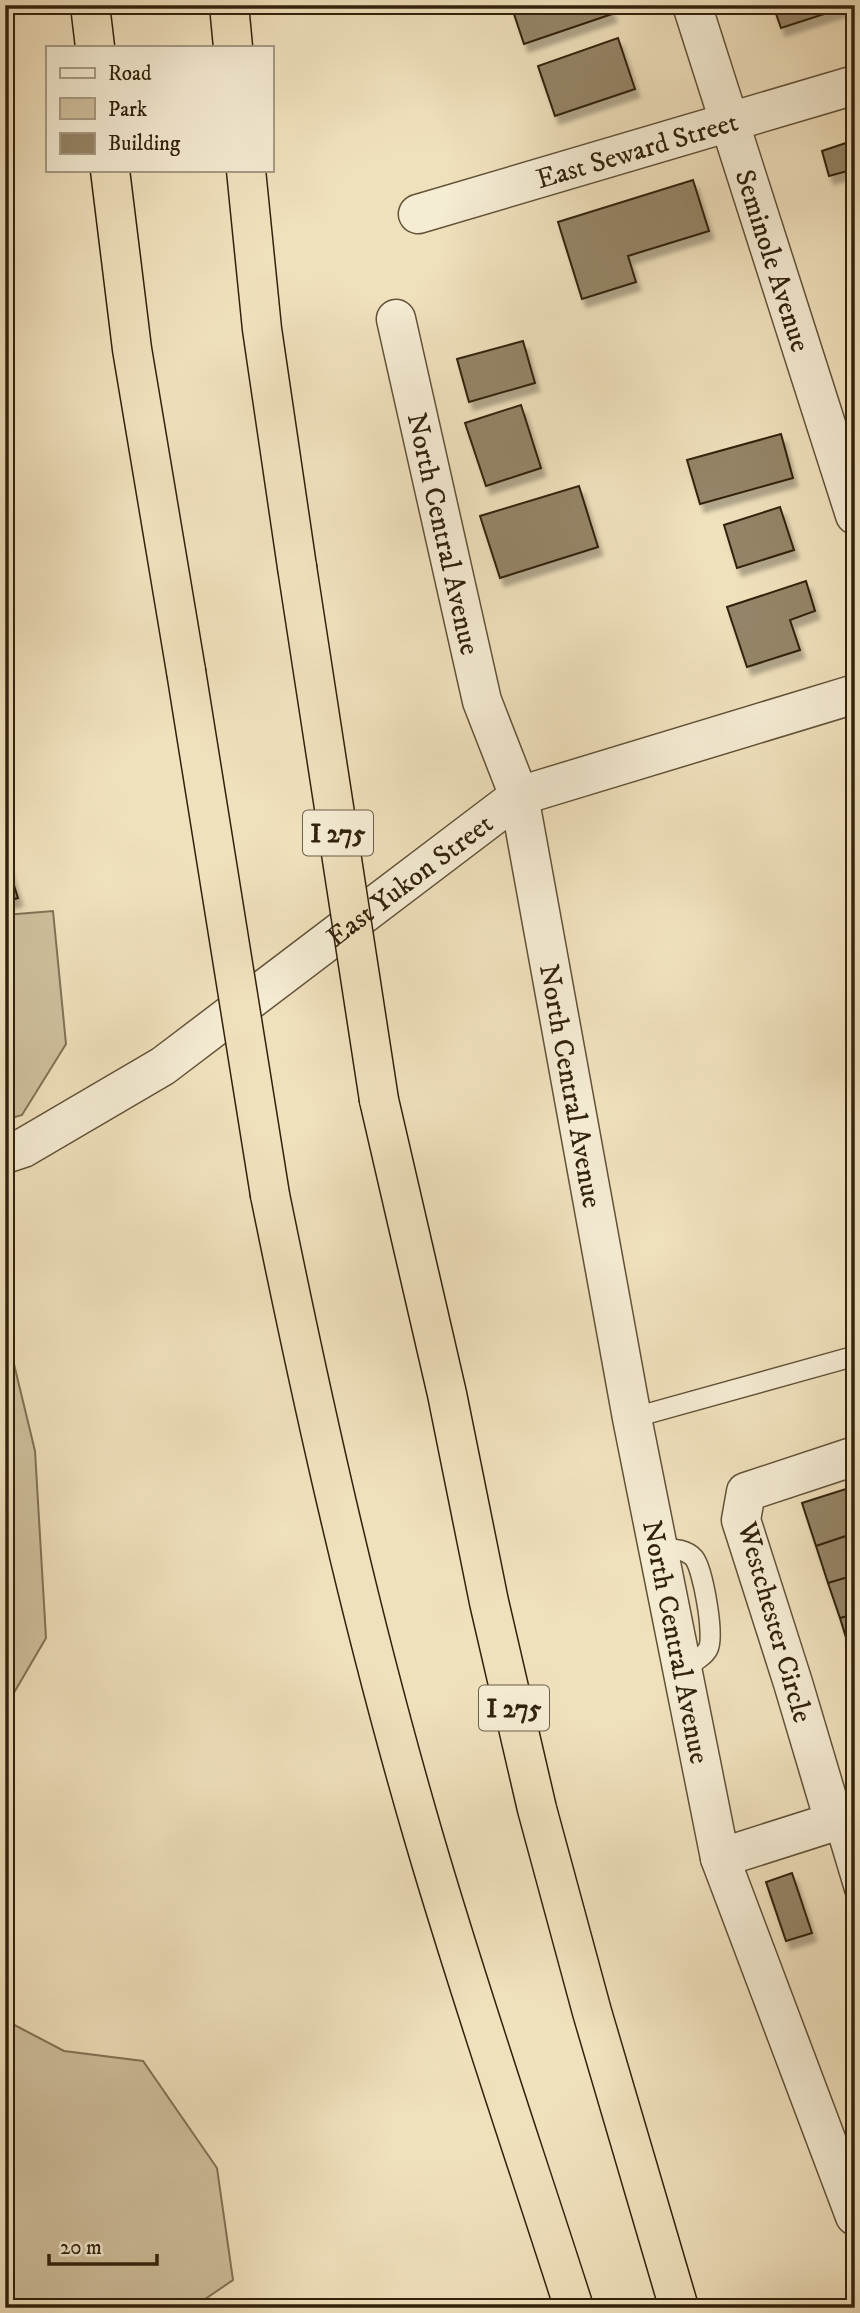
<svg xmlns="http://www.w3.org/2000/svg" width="860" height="2313" viewBox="0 0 860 2313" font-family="'IM FELL DW Pica',serif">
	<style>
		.green { fill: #d0c19f; stroke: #817256; stroke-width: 2 }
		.building { fill: #958568; stroke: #32220c; stroke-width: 2; filter: url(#shadow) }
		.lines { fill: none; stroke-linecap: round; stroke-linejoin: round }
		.service-casing { stroke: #625238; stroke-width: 22 }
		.minor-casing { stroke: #625238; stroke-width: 41 }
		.tertiary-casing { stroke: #625238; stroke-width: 41 }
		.motorway-casing { stroke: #32220c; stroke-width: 41 }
		.service { stroke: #f5ecd4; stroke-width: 19 }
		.minor { stroke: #f5ecd4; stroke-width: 38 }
		.tertiary { stroke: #f5ecd4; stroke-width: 38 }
		.motorway { stroke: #f0e1bd; stroke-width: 38 }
		.motorway-bridge-casing { stroke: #32220c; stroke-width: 41; stroke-linecap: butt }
		.motorway-bridge { stroke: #f0e1bd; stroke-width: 38 }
		.labels { text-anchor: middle; stroke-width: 7; stroke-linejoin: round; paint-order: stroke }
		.shield { fill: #f5ecd4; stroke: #6c5f48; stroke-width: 2 }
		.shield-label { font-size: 26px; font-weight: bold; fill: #32220c }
		.street-label { font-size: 28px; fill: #32220c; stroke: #f5ecd4 }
	</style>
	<defs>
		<filter id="shadow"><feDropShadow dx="4.5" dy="8" stdDeviation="2" flood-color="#0004"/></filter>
	</defs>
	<rect width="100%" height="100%" fill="#f0e1bd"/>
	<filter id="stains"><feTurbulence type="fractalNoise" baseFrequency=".00286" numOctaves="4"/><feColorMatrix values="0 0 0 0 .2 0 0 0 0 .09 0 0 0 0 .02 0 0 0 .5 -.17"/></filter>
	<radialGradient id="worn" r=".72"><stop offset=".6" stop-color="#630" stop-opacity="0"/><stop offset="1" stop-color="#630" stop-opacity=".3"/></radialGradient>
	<path class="green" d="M53,911L66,1044L22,1115L5,1120V915Z
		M5,1327L35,1451L46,1638L5,1708Z
		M5,2020L64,2051L143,2061L217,2168L233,2280L192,2308H5Z"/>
	<path class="building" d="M511,5H609L612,14L524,44Z
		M773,5H852L781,28Z
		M618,38L635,89L555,116L538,66Z
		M855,140V169L829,176L822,151Z
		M693,180L709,231L628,256L636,282L582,299L558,222Z
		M523,341L535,383L469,402L457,359Z
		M521,405L541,468L486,486L465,423Z
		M781,434L793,478L700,504L687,460Z
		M579,486L598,547L500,578L480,516Z
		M780,507L794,550L737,568L724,525Z
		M806,581L815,611L790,620L800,650L747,667L727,607Z
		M5,857L18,898L5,902Z
		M855,1486V1533L816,1546L802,1503Z
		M855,1533V1575L828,1583L816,1546Z
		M855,1575V1614L840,1618L828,1583Z
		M855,1614V1656L852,1657L840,1618Z
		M792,1873L812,1933L786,1941L766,1882Z"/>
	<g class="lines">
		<g class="service-casing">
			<path id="service" d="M632,1418L855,1356
				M658,1548C670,1549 685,1548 694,1558C703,1569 715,1637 708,1649C704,1657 690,1664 682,1669
				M834,1821L855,1891"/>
		</g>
		<g class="minor-casing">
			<g id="minor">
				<path id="s1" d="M692,5L855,515"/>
				<path id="s2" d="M418,214L855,85"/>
				<path id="s3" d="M396,319L482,701L519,796L632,1418L720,1858L855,2216"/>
				<path d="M834,1821L793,1683L741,1520L746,1492L855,1456"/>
				<path d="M720,1858L855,1815"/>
			</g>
		</g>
		<g class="tertiary-casing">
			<g id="tertiary">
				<path id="s4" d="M5,1154L23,1148L163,1066L519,796L855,694"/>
			</g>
		</g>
		<g class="motorway-casing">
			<path id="motorway" d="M90,5L95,47
				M229,5L233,47
				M110,170L132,349L186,671
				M246,170L262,329L297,567
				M379,1100L447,1394L489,1602L537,1809L592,2012L679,2308
				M270,1195C314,1411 362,1626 424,1838C470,1996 524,2152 574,2308"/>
		</g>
		<use href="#service" class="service"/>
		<use href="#minor" class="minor"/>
		<use href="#tertiary" class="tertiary"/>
		<use href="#motorway" class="motorway"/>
		<g class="motorway-bridge-casing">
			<path id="motorway-bridge" d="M297,567L379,1100
				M186,671L270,1195"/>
		</g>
		<use href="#motorway-bridge" class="motorway-bridge"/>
	</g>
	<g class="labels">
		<g class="shield">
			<rect x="303" y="810.5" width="70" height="45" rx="5"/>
			<rect x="479" y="1685.5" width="70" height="45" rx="5"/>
		</g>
		<g class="shield-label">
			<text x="338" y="842">I 275</text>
			<text x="514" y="1717">I 275</text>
		</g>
		<g class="street-label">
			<text dy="10" stroke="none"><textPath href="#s2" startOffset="228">East Seward Street</textPath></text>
			<text dy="10" stroke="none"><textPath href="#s1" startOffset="268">Seminole Avenue</textPath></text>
			<text dy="10" stroke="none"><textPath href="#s3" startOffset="220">North Central Avenue</textPath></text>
			<text dy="10" stroke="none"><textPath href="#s4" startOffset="490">East Yukon Street</textPath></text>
			<text dy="10" stroke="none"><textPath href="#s3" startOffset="788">North Central Avenue</textPath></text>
			<text transform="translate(776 1622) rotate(74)" y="10">Westchester Circle</text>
			<text dy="10" stroke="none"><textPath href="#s3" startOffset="1354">North Central Avenue</textPath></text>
		</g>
	</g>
	<rect width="860" height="2313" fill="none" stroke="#f0e1bd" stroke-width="28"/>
	<rect x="7" y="7" width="846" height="2299" fill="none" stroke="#32220c" stroke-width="3.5"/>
	<rect x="14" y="14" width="832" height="2285" fill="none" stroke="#32220c" stroke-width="2"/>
	<rect x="46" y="46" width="228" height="126" fill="#f5ecd4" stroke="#a79b84" stroke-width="2"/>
	<rect x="60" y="68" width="35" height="10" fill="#f5ecd4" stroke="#a79b84" stroke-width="2"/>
	<text x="108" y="80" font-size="21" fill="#32220c">Road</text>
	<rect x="60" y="98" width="35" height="21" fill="#d0c19f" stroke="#a79b84" stroke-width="2"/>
	<text x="108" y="116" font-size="21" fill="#32220c">Park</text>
	<rect x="60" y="133" width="35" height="21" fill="#958568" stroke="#a79b84" stroke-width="2"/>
	<text x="108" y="150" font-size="21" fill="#32220c">Building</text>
	<path d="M49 2254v10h108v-10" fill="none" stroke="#32220c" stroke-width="3.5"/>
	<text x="60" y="2254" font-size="21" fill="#32220c" stroke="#f5ecd4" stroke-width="5" paint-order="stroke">20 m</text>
	<rect width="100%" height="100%" filter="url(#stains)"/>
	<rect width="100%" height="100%" fill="url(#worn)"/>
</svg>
